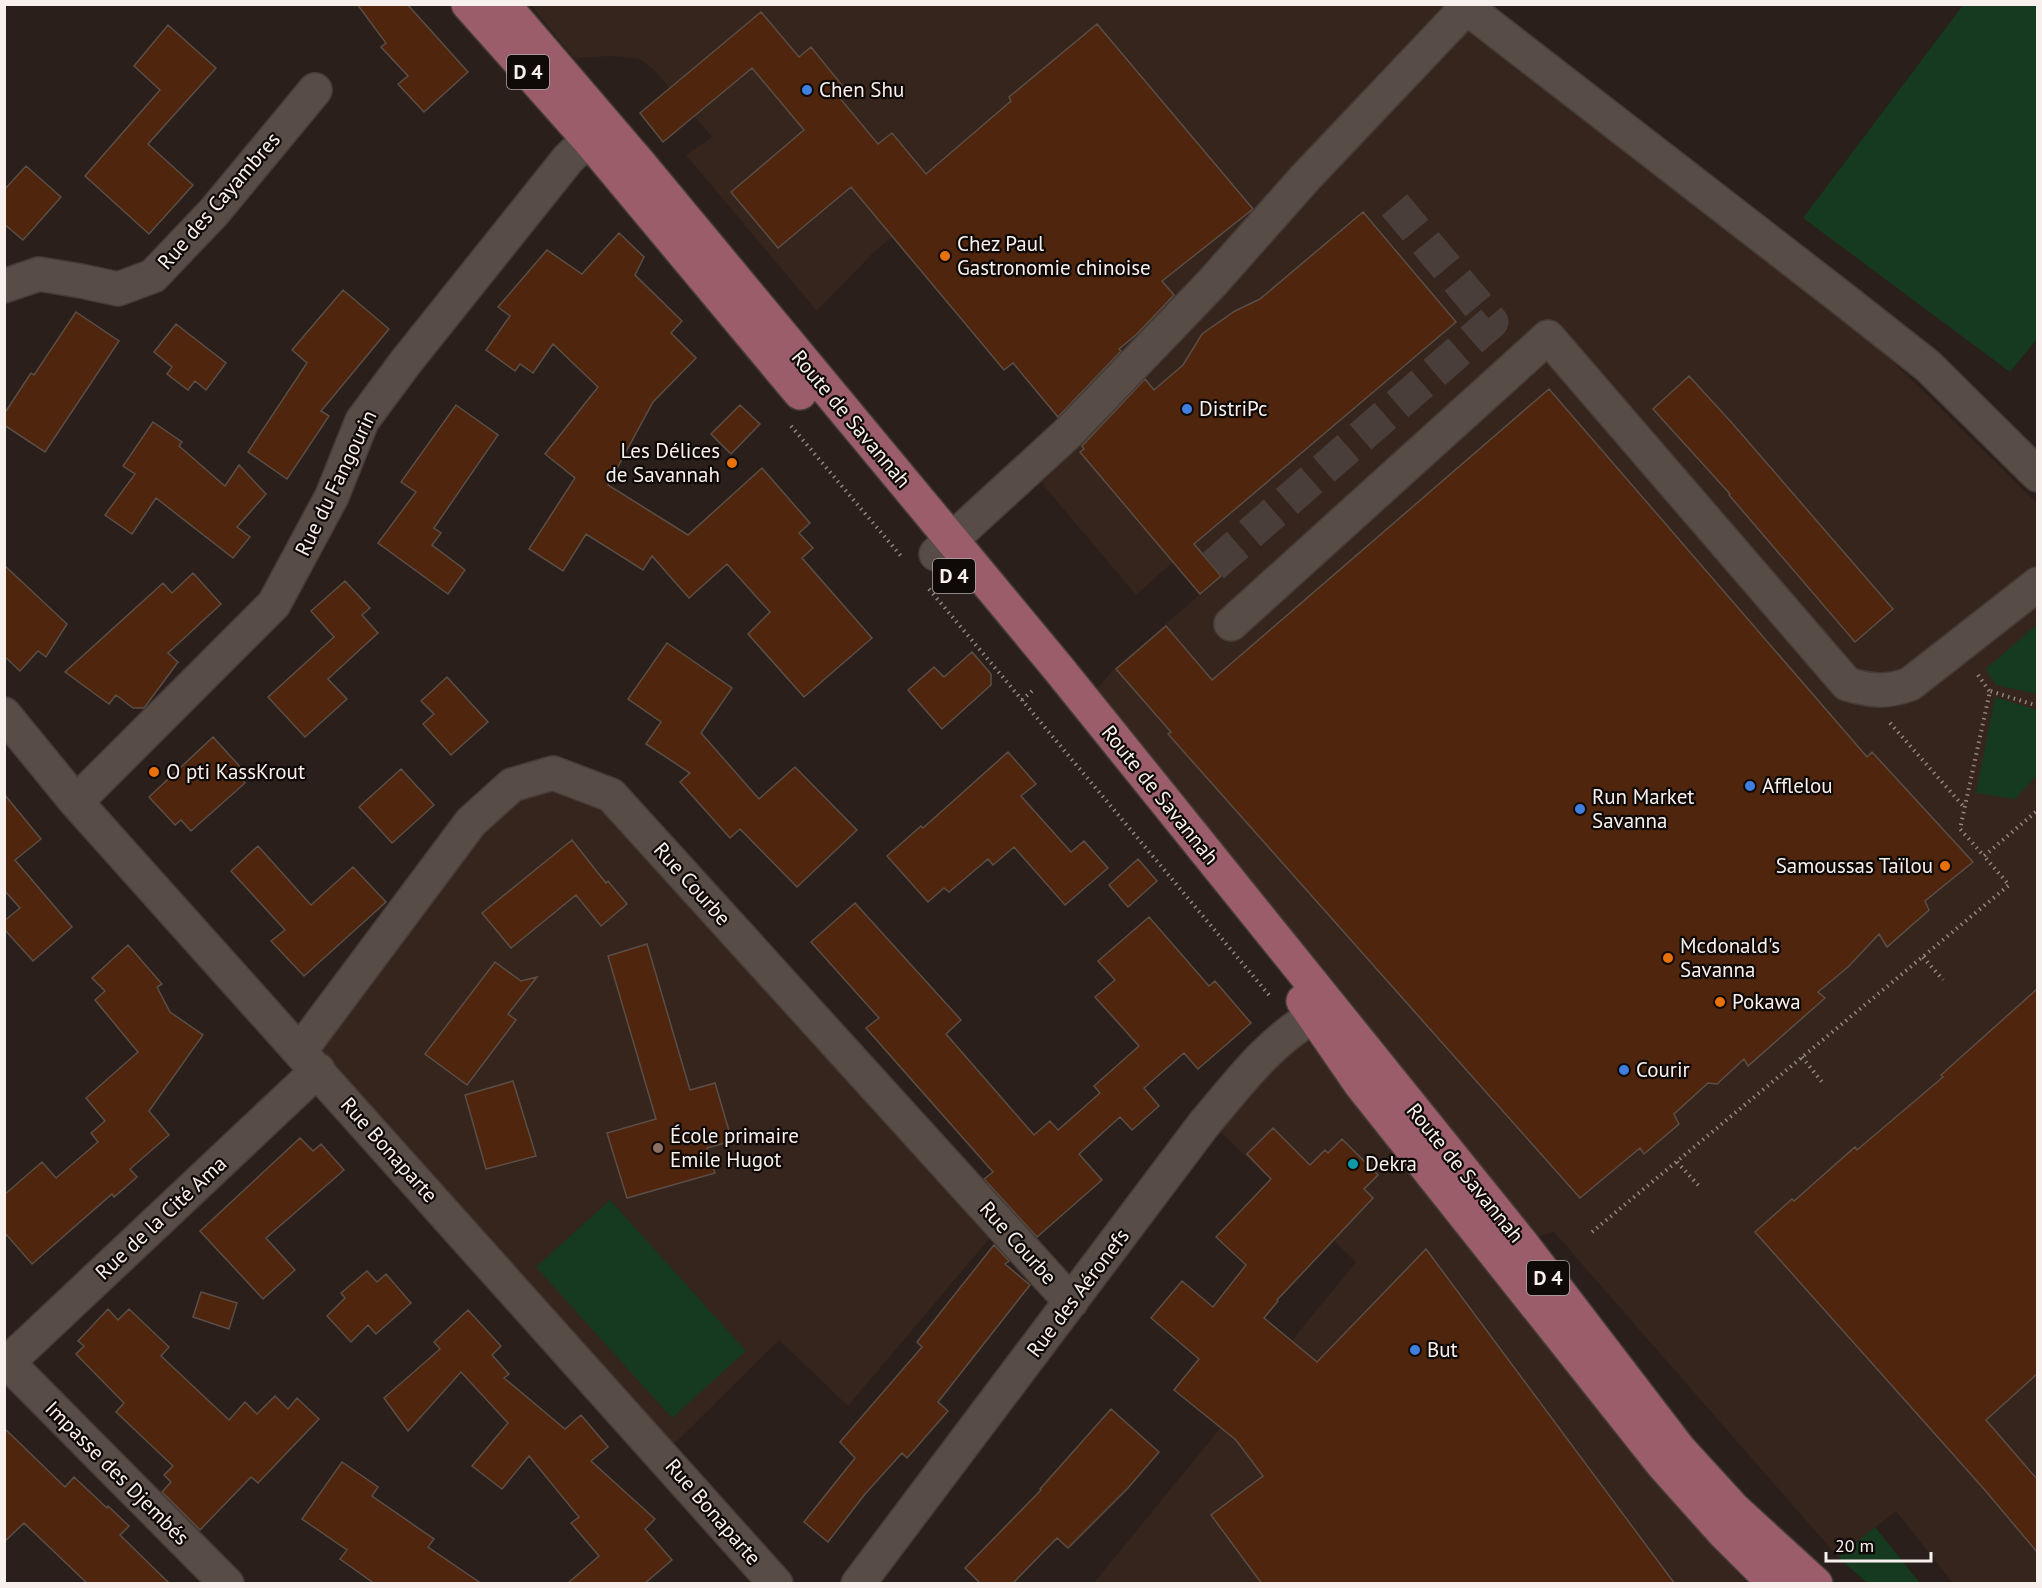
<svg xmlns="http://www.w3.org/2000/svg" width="2042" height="1588" viewBox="0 0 2042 1588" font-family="'PT Sans',sans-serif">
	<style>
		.built { fill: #36251d }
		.green { fill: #153a1f }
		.building { fill: #4f250d; stroke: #5a4e47; stroke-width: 1.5 }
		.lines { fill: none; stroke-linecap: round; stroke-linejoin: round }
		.minor-tunnel { stroke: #493e3a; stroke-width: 33; stroke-dasharray: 33 16; stroke-linecap: butt }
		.minor-casing { stroke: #453c38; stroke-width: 36 }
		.major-casing { stroke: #453c38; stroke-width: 36 }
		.path { stroke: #908682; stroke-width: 4; stroke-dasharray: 1.5 4.5; stroke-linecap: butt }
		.minor { stroke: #584c46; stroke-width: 33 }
		.major { stroke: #9b5d69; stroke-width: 33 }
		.shop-dot { fill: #3f7fe0; stroke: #0f0a08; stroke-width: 2 }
		.food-dot { fill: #e8710a; stroke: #0f0a08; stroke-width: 2 }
		.education-dot { fill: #8d6e63; stroke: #0f0a08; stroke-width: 2 }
		.culture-dot { fill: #0f9aa8; stroke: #0f0a08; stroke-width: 2 }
		.labels { text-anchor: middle; stroke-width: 4.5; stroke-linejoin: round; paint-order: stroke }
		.shield { fill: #0f0a08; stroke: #b2aba8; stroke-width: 1.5 }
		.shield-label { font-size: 20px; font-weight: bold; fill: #f8f0ed }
		.poi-label { font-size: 21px; fill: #f8f0ed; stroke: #0f0a08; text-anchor: start }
		.street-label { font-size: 21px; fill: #f8f0ed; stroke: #0f0a08 }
	</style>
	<rect width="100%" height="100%" fill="#2a1f1a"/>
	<path class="built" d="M531,5H1443L1467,26L1823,293L2034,500L2038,504L2037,1583H1953L1896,1511L1838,1557L1554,1232L1533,1238L1334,981L1094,692L1114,669L1200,594L1173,562L1136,595L1029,468L1069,433L1056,415L1013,363L1004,370L892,237L874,252L817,311L686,155L712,137L655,71L640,59L612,56L574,58Z
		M552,779L606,799L999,1227L848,1406L779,1340L663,1455L302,1052L479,825Z
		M1298,1029L1657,1479L1747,1583L1093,1584L1356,1262L1212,1124Z"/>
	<path class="green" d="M1963,5H2037V339L2010,372L1803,218Z
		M2037,624V694L1996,685L1986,669Z
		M1995,697L2037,710V775L2015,799L1976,793Z
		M610,1200L746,1351L672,1418L536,1267Z
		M1875,1527L1920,1583H1867L1838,1557Z"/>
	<path class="building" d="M357,4H407L468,72L424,112L398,84L408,76L381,47L386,43Z
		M761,12L799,57L811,47L846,90L838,96L878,144L892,133L926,174L1011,101L1009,97L1097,24L1253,209L1162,281L1174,295L1137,334L1119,349L1121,351L1058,417L1013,363L1004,370L851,187L778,248L731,192L804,130L752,68L663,142L640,113Z
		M168,25L216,68L148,144L193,185L149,234L85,176L160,90L134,66Z
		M26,166L61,197L23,240L4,224V190Z
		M1363,212L1456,322L1194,544L1221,576L1200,594L1080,452L1084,449L1082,446L1145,379L1154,390L1183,365L1202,334L1235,311L1260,299Z
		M619,233L644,257L635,275L682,321L671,333L696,358L653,402L608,485L688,535L762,468L810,523L799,533L813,548L802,558L872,638L804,697L748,634L770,612L727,564L689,598L652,556L643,570L586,534L563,571L529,549L575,478L545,454L598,387L553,344L533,373L520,364L515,371L486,350L510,316L498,307L547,250L582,274Z
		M343,290L389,329L321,411L329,416L287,479L248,452L307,363L292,350Z
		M76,312L119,341L45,452L4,425V414L31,373L34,375Z
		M176,324L226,363L206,390L195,381L188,390L167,374L172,367L154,352Z
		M1689,376L1732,423L1893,609L1855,642L1729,495L1730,494L1653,409Z
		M1549,389L1867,757L1872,752L1973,862L1925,901L1929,910L1887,947L1879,934L1848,967L1818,992L1825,998L1748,1066L1744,1059L1717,1084L1708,1083L1674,1114L1679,1124L1644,1154L1640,1148L1580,1198L1168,734L1171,732L1116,669L1166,626L1212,680Z
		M456,405L498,435L434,528L441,533L432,545L465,570L448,594L378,543L416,492L401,482Z
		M740,405L760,424L731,454L711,434Z
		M153,422L182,442L179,446L225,486L239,465L266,494L237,527L250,537L233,558L156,498L132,534L105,515L135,474L123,466Z
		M4,565L67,624L46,657L38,651L20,671L4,656Z
		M193,573L221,604L168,653L178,662L144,708H133L116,695L109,704L65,672L163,583L172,593Z
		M345,581L370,608L362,615L378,633L328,679L347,699L305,737L268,697L334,637L311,611Z
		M667,643L732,688L701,733L759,799L795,767L857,830L797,887L740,829L730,838L680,782L690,773L646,744L661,722L628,699Z
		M972,652L991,674V685L942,729L908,690L934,667L944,677Z
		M447,677L488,722L451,755L423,724L434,714L421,701Z
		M213,737L244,771L239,775L245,783L191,831L181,820L175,825L149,797Z
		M1008,752L1036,784L1021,796L1071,852L1084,841L1108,868L1065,905L1014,847L993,865L988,859L949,892L944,888L928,902L887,856L921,826L923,828Z
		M401,769L434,805L392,843L359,807Z
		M4,794L41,839L15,860L72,927L33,961L4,929V921L20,908L4,890Z
		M572,840L606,883L608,881L627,904L601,926L576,895L511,948L482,913Z
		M258,846L311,905L353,867L386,902L304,976L271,941L285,930L231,871Z
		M1138,859L1157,881L1128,907L1109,885Z
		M855,903L961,1020L946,1034L1034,1135L1050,1121L1058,1130L1100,1093L1094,1086L1139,1046L1095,997L1115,980L1098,961L1149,917L1209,986L1215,981L1251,1023L1198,1069L1184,1053L1144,1088L1159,1106L1132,1130L1120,1117L1079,1154L1102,1180L1037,1237L984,1179L993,1172L866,1028L879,1018L811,942Z
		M647,944L690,1090L715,1083L732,1141L707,1148L715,1173L627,1198L607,1133L656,1119L608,956Z
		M128,945L162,984L157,987L170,1012L203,1035L149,1111L169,1135L130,1169L137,1177L114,1197L112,1194L32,1264L4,1232V1195L42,1162L56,1178L98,1142L91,1133L105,1121L86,1098L138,1052L95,1000L105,991L92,978Z
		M495,962L521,981L537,977L508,1014L516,1020L467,1085L425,1054Z
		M2037,989V1374L1986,1420L2037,1479V1552L1984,1489L1755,1232L1792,1199L1794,1201L1855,1147L1857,1150L1943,1077L1941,1075Z
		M513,1081L536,1156L486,1169L465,1095Z
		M1273,1128L1310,1165L1325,1150L1328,1153L1342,1139L1378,1175L1364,1189L1373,1198L1277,1300L1278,1301L1264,1318L1317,1362L1426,1249L1675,1584H1262L1211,1515L1263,1476L1236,1440L1174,1390L1199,1359L1151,1318L1182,1281L1213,1307L1246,1265L1216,1237L1271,1179L1247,1154Z
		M300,1138L313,1151L321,1144L344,1170L266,1238L295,1270L263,1299L200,1231Z
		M994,1245L1009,1261L1005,1264L1030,1285L938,1402L948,1411L907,1458L902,1453L865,1494L828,1542L804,1522L855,1458L840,1442L922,1347L917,1342Z
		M367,1271L377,1282L386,1274L411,1303L376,1334L368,1325L351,1342L327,1316L345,1298L341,1293Z
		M201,1292L237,1303L229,1329L193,1317Z
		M108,1309L118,1320L129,1309L169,1347L161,1356L229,1420L245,1402L257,1414L275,1396L288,1409L297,1398L319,1419L258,1483L251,1477L200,1530L162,1492L171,1482L164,1475L173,1466L116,1412L124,1403L76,1354L84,1346L78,1341Z
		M468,1310L501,1346L492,1355L509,1374L504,1378L565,1429L581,1415L608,1447L591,1461L655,1519L645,1529L672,1560L644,1584H567L599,1556L571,1523L579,1517L529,1456L502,1489L472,1466L508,1423L461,1372L408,1431L384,1398L440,1349L434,1342Z
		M1111,1409L1159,1452L1128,1488L1068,1548L1057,1538L1012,1584H981L965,1568L1041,1490L1040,1489Z
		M4,1428L65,1487L74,1477L107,1508L108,1506L129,1526L120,1535L170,1584H88L24,1523L4,1542Z
		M342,1462L378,1487L372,1496L434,1539L428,1547L482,1584H375L340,1559L347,1550L302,1519Z"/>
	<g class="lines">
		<path class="minor-tunnel" d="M1213,566L1492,322L1393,203"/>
		<g class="minor-casing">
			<path id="minor" d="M1462,4L1843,299L1928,366L2038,475
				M4,286L39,274L81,281L118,289L153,276L214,212L315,90
				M936,554L1069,432L1212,283L1305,178L1466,8
				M1231,624L1548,337L1847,684C1871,691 1886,693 1910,684L2038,584
				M4,714L76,802L776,1584
				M76,802L274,604L332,496L362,421L405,363L568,159L605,124
				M300,1051L471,822L512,785L553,773L611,795L1071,1302
				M8,1363L227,1584
				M4,1366L318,1070
				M858,1584L1204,1124C1238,1084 1267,1044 1312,1017"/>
		</g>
		<g class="major-casing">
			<path id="major" d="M468,4L588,139L800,393
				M503,4L640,164L1058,668L1520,1241L1680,1450L1734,1509L1816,1584
				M1303,1001L1361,1085L1663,1465L1723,1532L1775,1584"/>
		</g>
		<path class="path" d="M791,426L901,556
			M929,589L1269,995
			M1978,675L1990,692
			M1022,700L1033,690
			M2038,706L1990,691L1960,829L1984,856L2038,810
			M1890,723L1965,808
			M1923,957L1943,980
			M1802,1057L1822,1082
			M1677,1162L1699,1186
			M1592,1232L2009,885L1984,856"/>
		<use href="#minor" class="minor"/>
		<use href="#major" class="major"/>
	</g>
	<g class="shop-dot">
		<circle cx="807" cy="90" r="6"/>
		<circle cx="1187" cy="409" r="6"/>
		<circle cx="1750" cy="786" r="6"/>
		<circle cx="1580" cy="809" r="6"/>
		<circle cx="1624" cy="1070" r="6"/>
		<circle cx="1415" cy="1350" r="6"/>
	</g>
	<g class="food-dot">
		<circle cx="945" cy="256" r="6"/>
		<circle cx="732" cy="463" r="6"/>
		<circle cx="154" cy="772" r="6"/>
		<circle cx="1945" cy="866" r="6"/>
		<circle cx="1668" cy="958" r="6"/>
		<circle cx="1720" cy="1002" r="6"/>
	</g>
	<circle class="education-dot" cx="658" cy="1148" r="6"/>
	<circle class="culture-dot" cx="1353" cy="1164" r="6"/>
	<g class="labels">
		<g class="shield">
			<rect x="507" y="55" width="42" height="34" rx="4.5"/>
			<rect x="933" y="559" width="42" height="34" rx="4.5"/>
			<rect x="1527" y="1261" width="42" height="34" rx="4.5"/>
		</g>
		<g class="shield-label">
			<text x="528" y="79">D 4</text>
			<text x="954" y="583">D 4</text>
			<text x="1548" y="1285">D 4</text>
		</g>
		<g class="poi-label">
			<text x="819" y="97">Chen Shu</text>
			<text x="957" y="251">Chez Paul<tspan x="957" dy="24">Gastronomie chinoise</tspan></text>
			<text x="1199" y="416">DistriPc</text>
			<text x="720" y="458" text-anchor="end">Les Délices<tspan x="720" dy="24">de Savannah</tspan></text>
			<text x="166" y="779">O pti KassKrout</text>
			<text x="1762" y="793">Afflelou</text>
			<text x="1592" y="804">Run Market<tspan x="1592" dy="24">Savanna</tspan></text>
			<text x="1933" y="873" text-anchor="end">Samoussas Taïlou</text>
			<text x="1680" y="953">Mcdonald's<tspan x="1680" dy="24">Savanna</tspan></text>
			<text x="1732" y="1009">Pokawa</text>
			<text x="1636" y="1077">Courir</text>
			<text x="670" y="1143">École primaire<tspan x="670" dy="24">Emile Hugot</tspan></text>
			<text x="1365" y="1171">Dekra</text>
			<text x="1427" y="1357">But</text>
		</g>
		<g class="street-label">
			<text transform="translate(219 201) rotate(-49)" y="7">Rue des Cayambres</text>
			<text transform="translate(851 419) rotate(50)" y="7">Route de Savannah</text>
			<text transform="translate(336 483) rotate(-64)" y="7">Rue du Fangourin</text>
			<text transform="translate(1160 795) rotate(51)" y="7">Route de Savannah</text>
			<text transform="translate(692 884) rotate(48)" y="7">Rue Courbe</text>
			<text transform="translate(389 1150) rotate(48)" y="7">Rue Bonaparte</text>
			<text transform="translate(1465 1173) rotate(51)" y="7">Route de Savannah</text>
			<text transform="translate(161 1218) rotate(-43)" y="7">Rue de la Cité Ama</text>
			<text transform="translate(1018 1243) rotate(48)" y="7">Rue Courbe</text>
			<text transform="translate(1078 1293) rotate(-53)" y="7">Rue des Aéronefs</text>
			<text transform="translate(117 1473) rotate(45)" y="7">Impasse des Djembés</text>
			<text transform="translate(713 1512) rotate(49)" y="7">Rue Bonaparte</text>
		</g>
	</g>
	<rect width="2042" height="1588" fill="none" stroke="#f8f0ed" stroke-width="12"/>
	<path d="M1826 1552v9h105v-9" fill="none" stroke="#f8f0ed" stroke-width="3"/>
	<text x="1835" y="1552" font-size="18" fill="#f8f0ed" stroke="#0f0a08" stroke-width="4.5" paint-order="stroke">20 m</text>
</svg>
